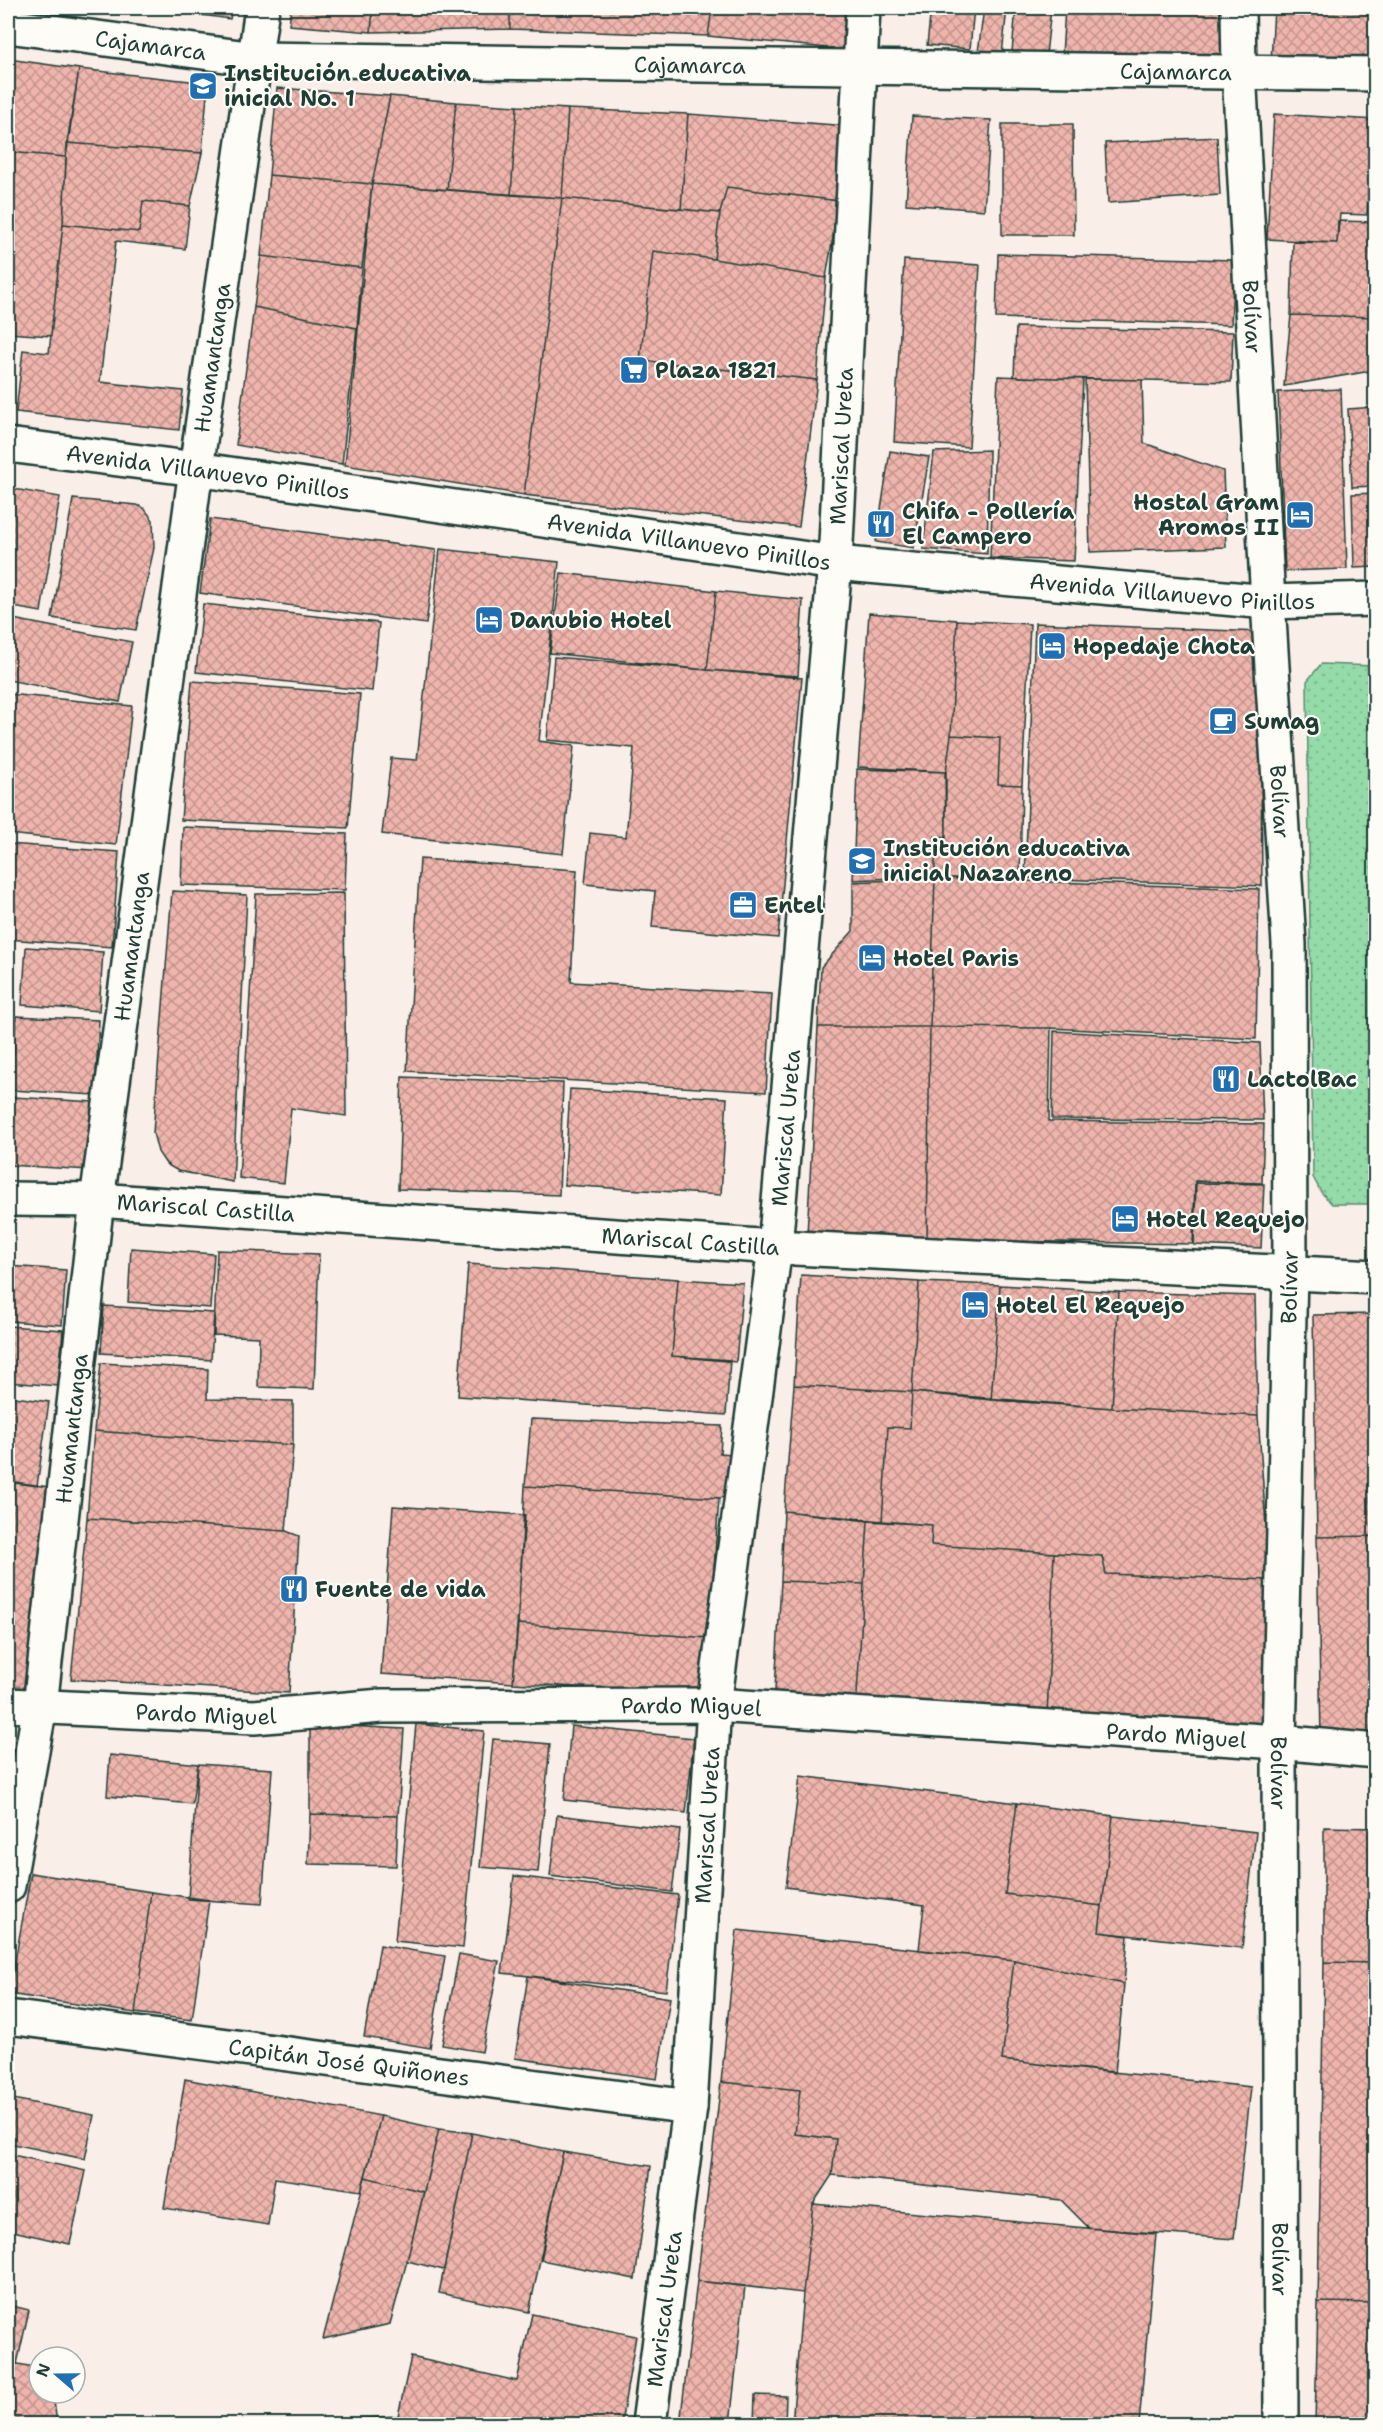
<svg xmlns="http://www.w3.org/2000/svg" width="1383" height="2432" viewBox="0 0 1383 2432" font-family="'Shantell Sans',sans-serif">
	<style>
		.park { fill: url(#park-dots); stroke: #5a8c6e; stroke-width: 1.5 }
		.building { fill: url(#building-cross-hatch); stroke: #1f3d34; stroke-width: 1.5 }
		.lines { fill: none; stroke-linecap: round; stroke-linejoin: round }
		.street-casing { stroke: #1f3d34; stroke-width: 38 }
		.secondary-casing { stroke: #1f3d34; stroke-width: 38 }
		.street { stroke: #fdfcf7; stroke-width: 33 }
		.secondary { stroke: #fdfcf7; stroke-width: 33 }
		.labels { text-anchor: middle; stroke-width: 4.5; stroke-linejoin: round; paint-order: stroke }
		.street-label { font-size: 22px; fill: #1f3d34; stroke: #fdfcf7 }
		.poi-label { font-size: 22px; font-weight: bold; fill: #1f3d34; stroke: #fdfcf7; text-anchor: start }
	</style>
	<defs>
		<pattern id="park-dots" width="8" height="8" patternUnits="userSpaceOnUse" patternTransform="scale(1.5)"><rect width="8" height="8" fill="#94dba9"/><path d="M2 2h.1M6 6h.1" fill="none" stroke="#7fbd92" stroke-width="1.8" stroke-linecap="round"/></pattern>
		<pattern id="building-cross-hatch" width="8" height="8" patternUnits="userSpaceOnUse" patternTransform="scale(1.5)"><rect width="8" height="8" fill="#efb4ac"/><path d="M0 0l8 8M0 8l8-8" fill="none" stroke="#c1948d"/></pattern>
	</defs>
	<rect width="100%" height="100%" fill="#faeee8"/>
	<filter id="ink" filterUnits="userSpaceOnUse"><feTurbulence type="fractalNoise" baseFrequency=".0167" numOctaves="2"/><feDisplacementMap in="SourceGraphic" scale="12" xChannelSelector="R" yChannelSelector="G"/><feConvolveMatrix kernelMatrix="1 2 1 2 8 2 1 2 1" color-interpolation-filters="sRGB"/></filter>
	<g filter="url(#ink)">
		<path class="park" d="M1321,664L1375,666V1204H1332L1321,1192L1313,1177L1307,681Z"/>
		<path class="building" d="M150,8H232L230,19Z
			M291,8H373L371,32L289,25Z
			M373,8H510V29L371,32Z
			M510,8H712L708,36L510,29Z
			M712,8H852L848,50L708,36Z
			M931,8H974L970,49L927,45Z
			M984,8H1007L1002,55L978,52Z
			M1016,8H1051L1046,55L1012,52Z
			M1065,8H1228L1229,62L1062,55Z
			M1274,8H1376V66L1271,62Z
			M8,59L79,69L66,157L8,152Z
			M79,69L208,83L202,153L67,143Z
			M277,88L390,96L372,184L269,175Z
			M390,96L456,102L447,190L372,184Z
			M456,102L517,106L511,195L447,190Z
			M517,106L568,109L562,198L511,195Z
			M568,109L688,114L681,209L562,198Z
			M688,114L848,126L839,201L727,187L720,213L681,209Z
			M1274,114L1376,120V169H1370L1367,215L1340,214L1337,243L1267,239Z
			M912,116L991,120L984,210L906,204Z
			M1002,124H1073L1074,235H1002Z
			M1217,137L1220,195L1108,203L1105,143Z
			M67,143L202,153L190,206L143,201L139,232L63,224Z
			M8,152L66,157L63,224L51,336L8,333Z
			M269,175L372,184L362,268L261,256Z
			M372,184L562,198L524,495L345,465Z
			M727,187L839,201L826,278L714,259L720,213Z
			M562,198L720,213L714,259L653,251L640,360L817,380L799,527L524,495Z
			M143,201L190,206L185,249L116,241L100,382L183,391L179,430L16,412L23,350L49,353L63,224L139,232Z
			M1338,221L1376,222V317L1291,315L1293,242L1337,243Z
			M653,251L714,259L826,278L817,380L640,360Z
			M998,254L1234,260L1231,325L996,318Z
			M261,256L362,268L357,328L254,307Z
			M904,260L980,265L969,447L894,442Z
			M254,307L357,328L342,464L236,445Z
			M1291,315L1376,317V370L1284,386Z
			M1016,327L1233,332L1231,382L1014,377Z
			M998,376L1083,379L1074,561L990,558Z
			M1085,379L1142,380L1144,443L1223,471L1226,547L1090,552Z
			M1341,389L1347,569L1285,571L1278,392Z
			M1376,407V486L1352,487L1348,409Z
			M989,450L987,554L923,549L934,452Z
			M890,451L929,457L914,548L876,542Z
			M8,488L60,497L41,612L8,606Z
			M1376,493V567L1354,568L1352,494Z
			M73,499L137,505L144,508L153,520L154,548L136,630L52,618Z
			M210,519L436,550L426,624L200,593Z
			M440,549L559,562L539,741L574,746L563,854L382,834L391,758L417,760Z
			M561,573L716,591L707,670L550,653Z
			M716,591L803,600L798,676L707,670Z
			M203,604L379,623L372,691L196,672Z
			M869,613L957,620L951,735L946,772L858,767Z
			M8,618L132,642L120,702L8,680Z
			M957,620L1030,624L1022,785L998,784L1000,738L951,735Z
			M1035,623L1260,632L1262,886L1025,878Z
			M554,657L802,678L778,938L652,927L655,891L585,884L590,833L626,837L634,748L547,740Z
			M192,681L360,694L348,828L181,820Z
			M8,694L132,706L116,845L8,834Z
			M951,735L1000,738L998,784L1022,785L1020,878H935V838H946V772Z
			M857,769L945,772L946,837L935,836V876L853,880Z
			M183,827L347,834L345,890L181,885Z
			M8,844L119,852L112,947L8,939Z
			M420,859L577,870L571,982L772,994L766,1092L407,1071Z
			M935,878L930,1027H818L821,967L853,931V882Z
			M935,878L1259,889L1256,1039L1051,1028L930,1027Z
			M172,891L247,895L233,1182L178,1171L166,1164L158,1152L153,1133Z
			M344,893L346,1116L291,1108L284,1183L239,1178L256,894Z
			M26,947L103,952L99,1011L22,1005Z
			M16,1016L99,1020L95,1095L11,1090Z
			M818,1027H930L927,1240L807,1235Z
			M930,1027L1051,1028L1049,1121L1264,1124L1262,1183L1195,1181L1193,1244L927,1240Z
			M1054,1031L1260,1043L1263,1120L1052,1119Z
			M402,1077L563,1083L559,1195L398,1189Z
			M570,1089L727,1098L721,1195L564,1185Z
			M13,1097L94,1102L89,1170L8,1165Z
			M1196,1183L1264,1184L1261,1248L1194,1245Z
			M131,1248L214,1254L210,1308L128,1302Z
			M217,1250L319,1254L314,1389L258,1387L259,1337L214,1335Z
			M468,1264L678,1279L672,1356L730,1360L726,1415L458,1396Z
			M8,1266L66,1270L62,1325L8,1321Z
			M801,1275L919,1282L912,1392L794,1385Z
			M678,1279L743,1283L736,1362L672,1356Z
			M919,1282L1000,1285L991,1400L912,1392Z
			M1000,1285L1119,1292L1112,1408L991,1400Z
			M1119,1292L1255,1296L1258,1416L1112,1408Z
			M104,1306L214,1313L211,1360L101,1353Z
			M1376,1314V1536L1317,1537L1313,1315Z
			M8,1326L63,1330L58,1386L8,1382Z
			M101,1363L208,1369L207,1399L293,1401V1445L94,1431Z
			M794,1385L912,1392L910,1428L888,1427L882,1521L784,1511Z
			M912,1392L1112,1408L1258,1416L1270,1580L1106,1574L1102,1556L931,1545L932,1525L882,1521L888,1427L910,1428Z
			M8,1396L49,1402L37,1486L8,1482Z
			M531,1419L722,1426L720,1453L732,1454L730,1496L719,1498L525,1486Z
			M94,1431L293,1445L286,1531L87,1518Z
			M8,1481L55,1488L28,1693L8,1691Z
			M525,1486L719,1498L709,1638L518,1624Z
			M393,1506L525,1515L513,1683L381,1674Z
			M784,1511L868,1521L864,1584L781,1581Z
			M87,1518L286,1531L299,1536L289,1693L71,1679Z
			M868,1521L932,1525L931,1545L1054,1553L1047,1717L856,1710Z
			M1376,1536V1736L1321,1737L1317,1537Z
			M1054,1553L1102,1556L1106,1574L1270,1580L1273,1731L1047,1717Z
			M781,1581L864,1584L856,1710L774,1708Z
			M518,1624L709,1638L705,1695L513,1683Z
			M310,1724L404,1729L398,1816L310,1814Z
			M416,1724L484,1731L463,1948L395,1941Z
			M571,1726L694,1738L686,1813L564,1800Z
			M493,1739L550,1744L538,1872L480,1867Z
			M110,1755L198,1764L192,1804L107,1796Z
			M198,1764L272,1769L262,1904L188,1899Z
			M800,1776L1017,1803L1005,1894L1102,1906L1099,1932L1128,1936L1124,1984L1014,1960L919,1950L924,1905L786,1887Z
			M1017,1803L1113,1816L1102,1906L1005,1894Z
			M310,1814L398,1816L396,1866L308,1864Z
			M557,1815L680,1830L672,1892L550,1876Z
			M1113,1816L1256,1832L1242,1948L1099,1932Z
			M1324,1827L1376,1828V1963L1324,1962Z
			M31,1873L151,1892L135,2013L9,1994Z
			M514,1876L678,1895L666,1991L502,1973Z
			M151,1892L209,1900L192,2020L135,2013Z
			M737,1930L1014,1960L1002,2060L1251,2087L1234,2239L1089,2228L1061,2200L832,2175L836,2139L795,2134L800,2090L721,2082Z
			M380,1945L445,1956L430,2048L364,2037Z
			M459,1954L499,1961L482,2052L442,2045Z
			M1014,1960L1124,1984L1115,2073L1002,2060Z
			M1324,1962L1376,1963V2303L1318,2302Z
			M528,1976L670,1998L657,2079L515,2058Z
			M185,2079L381,2116L361,2191L275,2178L268,2225L164,2208Z
			M721,2082L800,2090L795,2134L836,2139L832,2175L813,2204L803,2293L697,2281Z
			M8,2098L94,2115L85,2159L8,2143Z
			M381,2116L439,2129L424,2192L365,2177Z
			M439,2129L472,2133L444,2270L407,2261Z
			M472,2133L563,2152L529,2312L439,2293Z
			M563,2152L651,2166L635,2279L541,2260Z
			M8,2154L86,2171L70,2244L8,2230Z
			M365,2177L424,2192L407,2261L390,2324L323,2339Z
			M813,2204L1156,2234L1139,2424H792L803,2293Z
			M697,2281L745,2286L730,2424H680Z
			M1318,2302L1376,2303V2424H1315Z
			M8,2305L29,2310L17,2364L8,2362Z
			M532,2314L636,2336L621,2424H448L398,2416L411,2357L517,2381Z
			M8,2362L39,2368V2393H53L57,2424H8Z
			M755,2395L786,2396L785,2424H754Z
			M398,2416L448,2424H351L352,2419Z"/>
		<g class="lines">
			<g class="street-casing">
				<g id="street">
					<path id="s1" d="M1238,8L1239,71L1268,602"/>
					<path id="s2" d="M8,26L255,59L1376,74"/>
					<path d="M1279,1742L1376,1751"/>
					<path id="s3" d="M8,1886L40,1706L97,1200L196,469L262,8"/>
					<path id="s4" d="M8,2017L690,2107"/>
					<path id="s5" d="M649,2424L690,2107L714,1705L775,1247L835,563L863,8"/>
				</g>
			</g>
			<g class="secondary-casing">
				<g id="secondary">
					<path id="s6" d="M8,445L196,469L835,563L1268,602L1376,599"/>
					<path id="s7" d="M1268,602L1289,944L1290,1273L1279,1742L1281,2424"/>
					<path id="s8" d="M8,1199L97,1200L775,1247L1376,1277"/>
					<path id="s9" d="M8,1705L254,1717L382,1706L714,1705L1279,1742"/>
				</g>
			</g>
			<use href="#street" class="street"/>
			<use href="#secondary" class="secondary"/>
		</g>
	</g>
	<defs>
		<g id="school-square" transform="scale(1.5)"><rect x="-9" y="-9" width="18" height="18" rx="4" fill="#1f6fb2" stroke="#fdfcf7"/><path d="M0-5L7-2L0 1L-7-2ZM-4 1L0 2.5L4 1V4Q0 6-4 4Z" fill="#fff"/></g>
		<g id="supermarket-square" transform="scale(1.5)"><rect x="-9" y="-9" width="18" height="18" rx="4" fill="#1f6fb2" stroke="#fdfcf7"/><path d="M-6-5.5h2.5l.6 2H6L4.5 2H-2.5L-4.4-4H-6ZM-1.5 3.2a1.3 1.3 0 1 0 .1 0ZM3 3.2a1.3 1.3 0 1 0 .1 0Z" fill="#fff"/></g>
		<g id="hotel-square" transform="scale(1.5)"><rect x="-9" y="-9" width="18" height="18" rx="4" fill="#1f6fb2" stroke="#fdfcf7"/><path d="M-6-4.5h1.5V1H6V5H4.5V3h-9V5H-6ZM-4 0a1.8 1.8 0 1 1 3.6 0ZM.5 0V-2.5h3Q6-2.5 6 0Z" fill="#fff"/></g>
		<g id="restaurant-square" transform="scale(1.5)"><rect x="-9" y="-9" width="18" height="18" rx="4" fill="#1f6fb2" stroke="#fdfcf7"/><path d="M-5-6h1v4h1v-4h1v4h1v-4h1v5L-1.5 .5V6h-2V.5L-5-1ZM5-6V6H3V1.5H1.5Q1.5-4 5-6Z" fill="#fff"/></g>
		<g id="cafe-square" transform="scale(1.5)"><rect x="-9" y="-9" width="18" height="18" rx="4" fill="#1f6fb2" stroke="#fdfcf7"/><path d="M-5.5-4.5H6V0H3Q3 3.5 0 3.5H-2.5Q-5.5 3.5-5.5 0ZM3-3.2v2h1.7v-2ZM-6 4.5H4V6H-6Z" fill="#fff"/></g>
		<g id="office-square" transform="scale(1.5)"><rect x="-9" y="-9" width="18" height="18" rx="4" fill="#1f6fb2" stroke="#fdfcf7"/><path d="M-6-3h4V-5.5h4V-3h4V5H-6ZM-1-4.5V-3h2v-1.5ZM-6 0V1H6V0Z" fill="#fff"/></g>
	</defs>
	<g fill-rule="evenodd">
		<use href="#school-square" x="203" y="86"/>
		<use href="#supermarket-square" x="634" y="370"/>
		<use href="#hotel-square" x="1300" y="515"/>
		<use href="#restaurant-square" x="881" y="524"/>
		<use href="#hotel-square" x="489" y="620"/>
		<use href="#hotel-square" x="1052" y="646"/>
		<use href="#cafe-square" x="1223" y="721"/>
		<use href="#school-square" x="862" y="861"/>
		<use href="#office-square" x="743" y="905"/>
		<use href="#hotel-square" x="872" y="958"/>
		<use href="#restaurant-square" x="1226" y="1079"/>
		<use href="#hotel-square" x="1125" y="1219"/>
		<use href="#hotel-square" x="975" y="1305"/>
		<use href="#restaurant-square" x="294" y="1589"/>
	</g>
	<g class="labels">
		<g class="street-label">
			<text dy="8" stroke="none"><textPath href="#s2" startOffset="144">Cajamarca</textPath></text>
			<text dy="8" stroke="none"><textPath href="#s2" startOffset="684">Cajamarca</textPath></text>
			<text dy="8" stroke="none"><textPath href="#s2" startOffset="1170">Cajamarca</textPath></text>
			<text dy="8" stroke="none"><textPath href="#s1" startOffset="309">Bolívar</textPath></text>
			<text dy="8" stroke="none"><textPath href="#s3" startOffset="1542">Huamantanga</textPath></text>
			<text dy="8" stroke="none"><textPath href="#s5" startOffset="1988">Mariscal Ureta</textPath></text>
			<text dy="8" stroke="none"><textPath href="#s6" startOffset="202">Avenida Villanuevo Pinillos</textPath></text>
			<text dy="8" stroke="none"><textPath href="#s6" startOffset="688">Avenida Villanuevo Pinillos</textPath></text>
			<text dy="8" stroke="none"><textPath href="#s6" startOffset="1174">Avenida Villanuevo Pinillos</textPath></text>
			<text dy="8" stroke="none"><textPath href="#s7" startOffset="200">Bolívar</textPath></text>
			<text dy="8" stroke="none"><textPath href="#s3" startOffset="948">Huamantanga</textPath></text>
			<text dy="8" stroke="none"><textPath href="#s5" startOffset="1304">Mariscal Ureta</textPath></text>
			<text dy="8" stroke="none"><textPath href="#s8" startOffset="198">Mariscal Castilla</textPath></text>
			<text dy="8" stroke="none"><textPath href="#s8" startOffset="684">Mariscal Castilla</textPath></text>
			<text transform="translate(1289 1287) rotate(-89)" y="8">Bolívar</text>
			<text dy="8" stroke="none"><textPath href="#s3" startOffset="462">Huamantanga</textPath></text>
			<text dy="8" stroke="none"><textPath href="#s9" startOffset="684">Pardo Miguel</textPath></text>
			<text dy="8" stroke="none"><textPath href="#s9" startOffset="198">Pardo Miguel</textPath></text>
			<text dy="8" stroke="none"><textPath href="#s9" startOffset="1170">Pardo Miguel</textPath></text>
			<text dy="8" stroke="none"><textPath href="#s7" startOffset="1172">Bolívar</textPath></text>
			<text dy="8" stroke="none"><textPath href="#s5" startOffset="602">Mariscal Ureta</textPath></text>
			<text dy="8" stroke="none"><textPath href="#s4" startOffset="344">Capitán José Quiñones</textPath></text>
			<text dy="8" stroke="none"><textPath href="#s7" startOffset="1658">Bolívar</textPath></text>
			<text dy="8" stroke="none"><textPath href="#s5" startOffset="116">Mariscal Ureta</textPath></text>
		</g>
		<g class="poi-label">
			<text x="224" y="81">Institución educativa<tspan x="224" dy="25">inicial No. 1</tspan></text>
			<text x="655" y="378">Plaza 1821</text>
			<text x="1279" y="510" text-anchor="end">Hostal Gram<tspan x="1279" dy="25">Aromos II</tspan></text>
			<text x="902" y="519">Chifa - Pollería<tspan x="902" dy="25">El Campero</tspan></text>
			<text x="510" y="628">Danubio Hotel</text>
			<text x="1073" y="654">Hopedaje Chota</text>
			<text x="1244" y="729">Sumag</text>
			<text x="883" y="856">Institución educativa<tspan x="883" dy="25">inicial Nazareno</tspan></text>
			<text x="764" y="913">Entel</text>
			<text x="893" y="966">Hotel Paris</text>
			<text x="1247" y="1087">LactolBac</text>
			<text x="1146" y="1227">Hotel Requejo</text>
			<text x="996" y="1313">Hotel El Requejo</text>
			<text x="315" y="1597">Fuente de vida</text>
		</g>
	</g>
	<rect width="1383" height="2432" fill="none" stroke="#fdfcf7" stroke-width="30"/>
	<rect x="15" y="15" width="1353" height="2402" fill="none" stroke="#1f3d34" stroke-width="2" filter="url(#ink)"/>
	<g transform="translate(57 2375) rotate(290)"><circle r="28" fill="#fdfcf7" stroke="#a4b0a9" stroke-width="1.5"/>
	<path d="M0-4.5L10 22L0 15L-10 22Z" fill="#1f6fb2"/>
	<text y="-9" font-size="16" font-weight="bold" text-anchor="middle" fill="#1f3d34">N</text>
	</g>
</svg>
